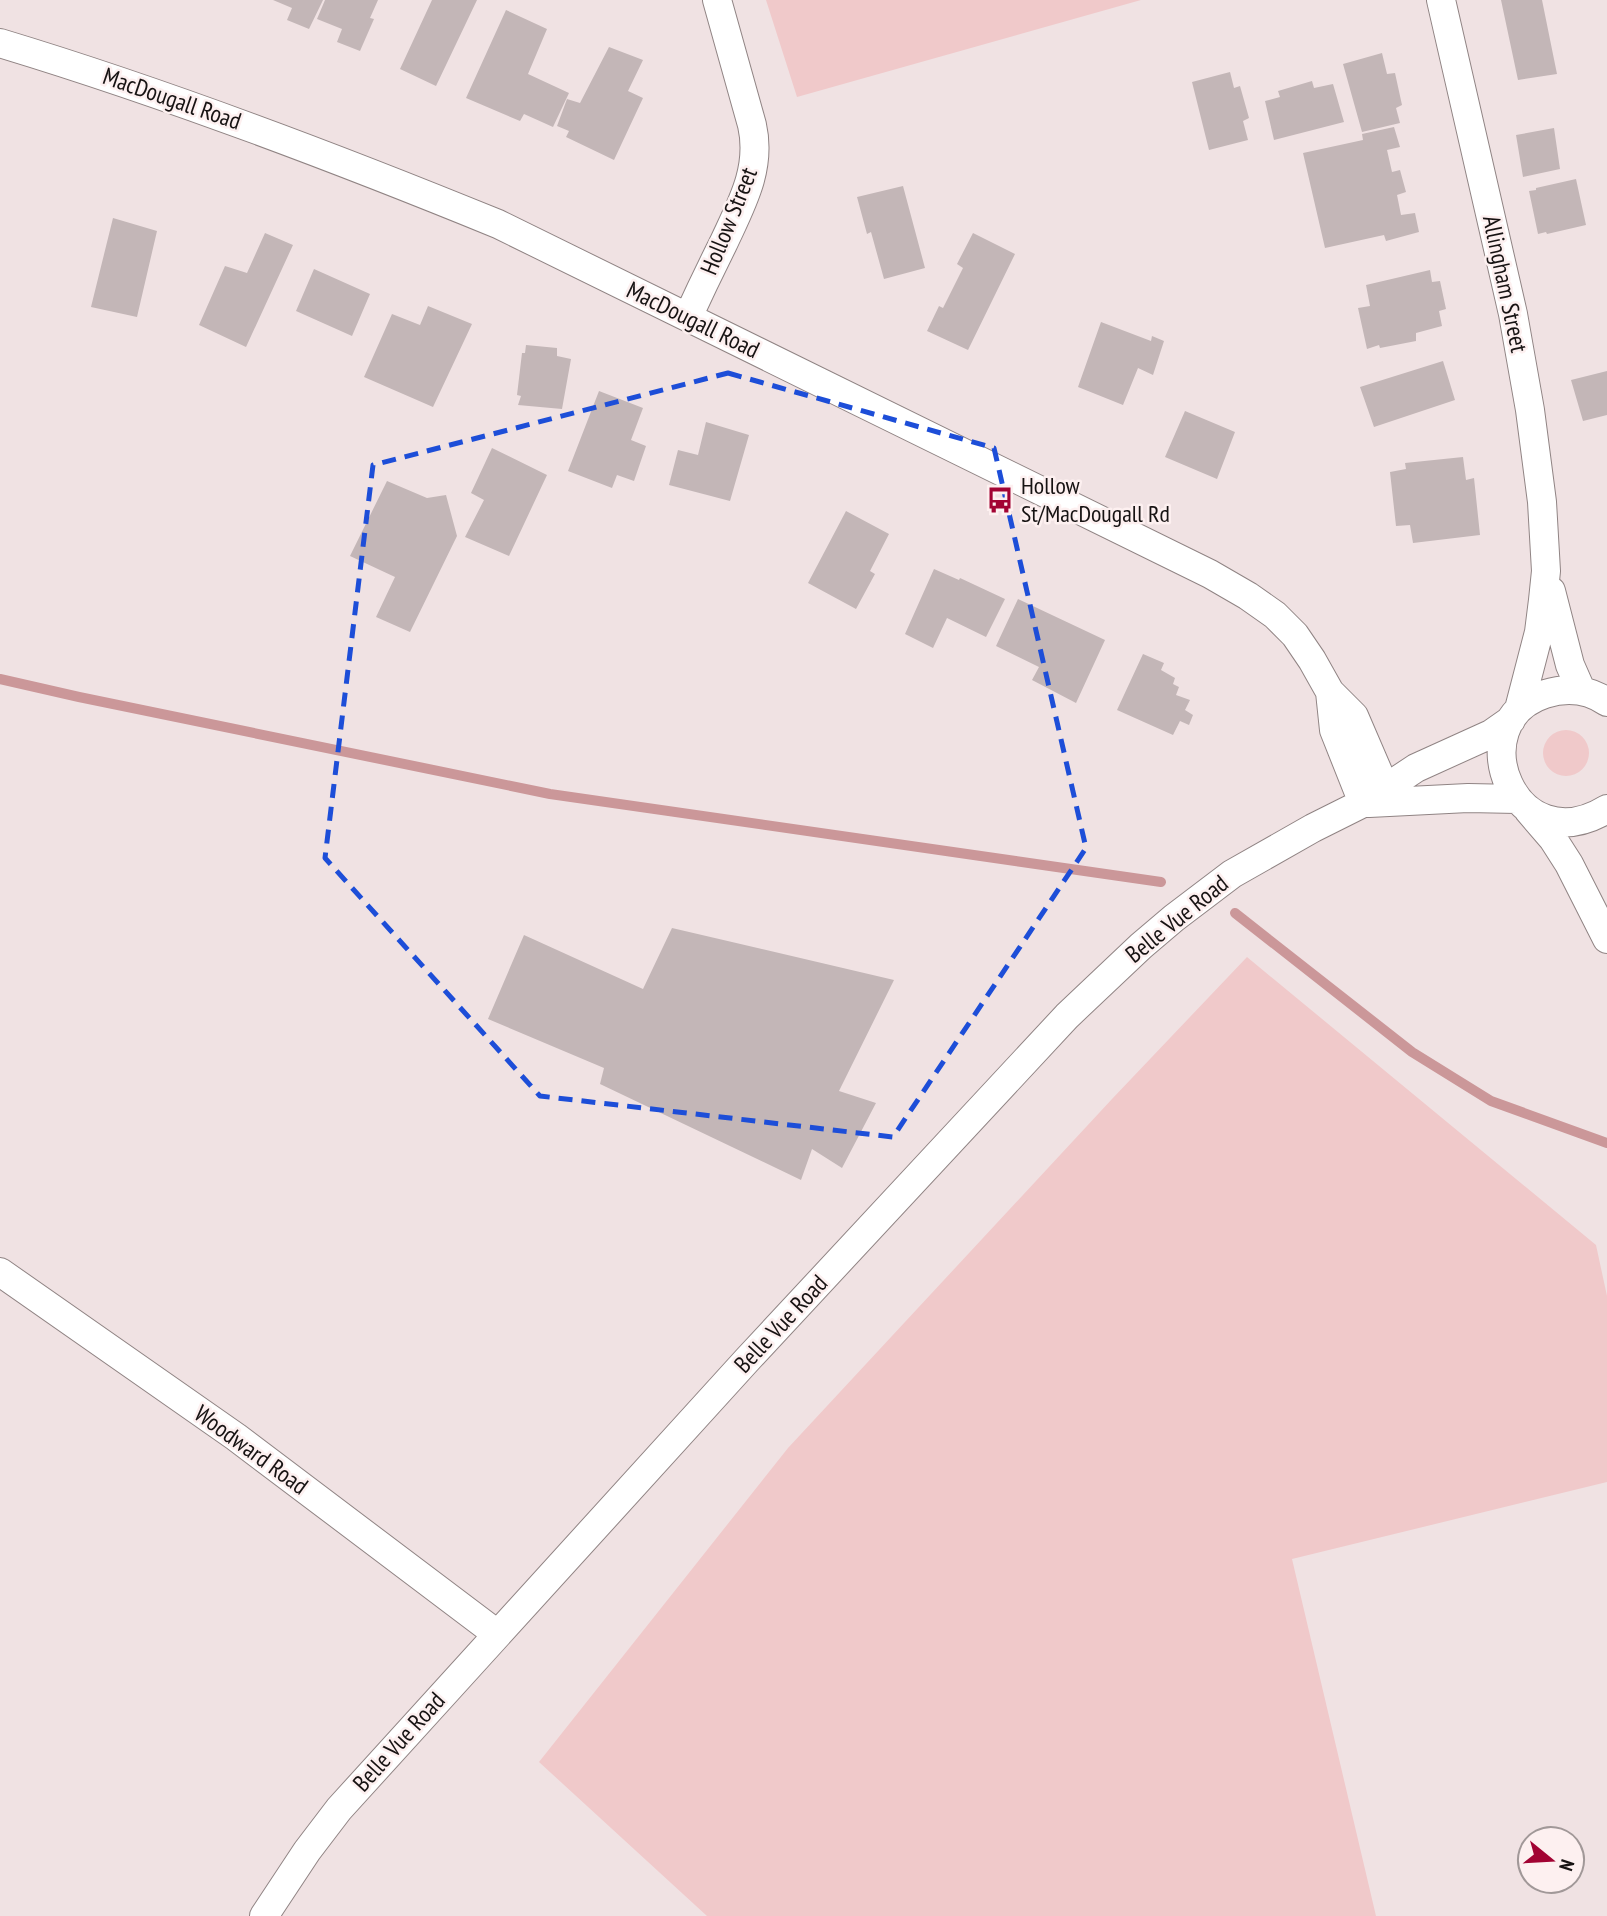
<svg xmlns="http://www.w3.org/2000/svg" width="1607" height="1916" viewBox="0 0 1607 1916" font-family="'PT Sans Narrow',sans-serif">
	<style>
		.green { fill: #f0c9ca }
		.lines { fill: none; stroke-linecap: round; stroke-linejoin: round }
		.stream { stroke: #cb9799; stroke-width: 10 }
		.building { fill: #c3b6b7 }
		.minor-casing { stroke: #908484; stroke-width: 30 }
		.minor { stroke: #fff; stroke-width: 28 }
		.marked { fill: none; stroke: #1d4ed8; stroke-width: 5; stroke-dasharray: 14 9; stroke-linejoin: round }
		.labels { text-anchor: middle; stroke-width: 5; stroke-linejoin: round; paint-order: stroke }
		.street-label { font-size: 24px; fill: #171313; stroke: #fdf0f0 }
		.poi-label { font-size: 24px; fill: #171313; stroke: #fdf0f0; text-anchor: start }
	</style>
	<rect width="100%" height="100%" fill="#f0e2e3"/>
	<path class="green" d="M766,0H1141L797,97Z
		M1543 753a23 23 0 1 1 46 0a23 23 0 1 1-46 0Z
		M1247,957L1596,1245L1607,1296V1482L1292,1559L1376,1916H707L539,1762L788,1448L1112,1099Z"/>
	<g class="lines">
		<path class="stream" d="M0,679L79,697L550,794L1161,882
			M1235,913L1412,1052L1491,1101L1607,1143"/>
	</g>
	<path class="building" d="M273,0H323L309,29L287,20L292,8Z
		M325,0H378L370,18L374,19L360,51L337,42L342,29L317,19Z
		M432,0H477L436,86L400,69Z
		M1501,0H1542L1557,74L1518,80Z
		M506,10L547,29L528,74L569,93L553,127L524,114L520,121L466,98Z
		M609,47L643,60L628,91L643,98L614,160L566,137L569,131L557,126L567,99L580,103Z
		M1382,53L1387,74L1395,73L1402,105L1396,108L1400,123L1362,132L1343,64Z
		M1230,72L1234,88L1240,86L1249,118L1243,121L1248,140L1209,150L1192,82Z
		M1312,81L1314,88L1333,84L1344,122L1274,140L1265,101L1280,97L1278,91Z
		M1394,127L1400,147L1387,150L1392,172L1400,170L1406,192L1397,195L1401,215L1415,213L1419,232L1386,241L1384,235L1325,248L1303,153L1363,140L1362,134Z
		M1554,128L1560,169L1523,177L1516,135Z
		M1576,179L1586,225L1547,234L1546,232L1538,234L1529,191L1536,190V188Z
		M903,186L925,268L884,279L871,232L867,234L857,197Z
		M113,218L157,231L137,317L91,307Z
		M265,233L293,245L246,347L199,325L225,266L247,273Z
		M973,233L1015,254L968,350L927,331L939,306L943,308L963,268L957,264Z
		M314,269L370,294L352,336L296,311Z
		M1430,270L1432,282L1440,281L1446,309L1439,311L1442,326L1416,333V341L1380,348L1379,345L1367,349L1358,308L1370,306L1366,285Z
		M428,306L472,324L433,407L364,377L392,314L420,325Z
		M1101,322L1151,341L1152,336L1164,341L1153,375L1138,368L1123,405L1078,387Z
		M526,345L557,348V356L571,359L562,409L518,405L521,396L517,395L522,353H525Z
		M1443,361L1455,400L1374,427L1360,387Z
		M1607,371V415L1583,421L1571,380Z
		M599,391L643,408L631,440L646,446L634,481L617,475L612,488L568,471Z
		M1185,411L1235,432L1217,479L1165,457Z
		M706,422L749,435L730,501L669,485L678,450L698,455Z
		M492,448L547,475L509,556L465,537L484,500L471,493Z
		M1463,457L1466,480L1474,478L1480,535L1413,543L1410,525L1396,526L1390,472L1406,469L1405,463Z
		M387,481L427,498L446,495L457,536L410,632L376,617L395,577L350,556Z
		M846,511L889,534L870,571L875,574L856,609L808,583Z
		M934,569L959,580L960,578L1005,599L986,637L947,618L933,648L905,634Z
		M1018,599L1105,640L1076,703L1032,680L1039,667L996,646Z
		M1143,654L1164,663L1161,670L1175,678L1173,684L1179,687L1176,695L1190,700L1185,710L1193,715L1189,725L1180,721L1173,735L1117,710Z
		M672,928L894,980L839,1091L876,1103L842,1168L812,1149L801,1180L600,1084L604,1068L488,1019L524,935L643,989Z"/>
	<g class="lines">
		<g class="minor-casing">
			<path id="minor" d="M1441,0L1513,314L1530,410L1542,502L1546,571L1543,600L1539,632L1519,709
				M0,43C169,94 334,157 498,224L1210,574L1248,596L1275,615L1295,635L1312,660L1330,692L1354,716L1385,788L1388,801
				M688,317C699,293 711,268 723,244C741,205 762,169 752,125L717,0
				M1551,591L1570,665L1581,690
				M1330,692L1334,730L1363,803
				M1607,702C1588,689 1567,687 1545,694C1458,722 1514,866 1607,809
				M1369,803L1468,798L1517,799
				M1529,811L1553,839L1569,864L1607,939
				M0,1272L236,1437L497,1634
				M264,1916L307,1851L339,1809L747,1360L1067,1016L1141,946L1174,918L1232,874L1313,828L1363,803L1416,768L1491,734L1511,720"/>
		</g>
		<use href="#minor" class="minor"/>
	</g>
	<path class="marked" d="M728,373L994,448L1086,848L893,1137L540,1096L325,858L373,465Z"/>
	<defs>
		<g id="bus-bare" transform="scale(2.1)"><path d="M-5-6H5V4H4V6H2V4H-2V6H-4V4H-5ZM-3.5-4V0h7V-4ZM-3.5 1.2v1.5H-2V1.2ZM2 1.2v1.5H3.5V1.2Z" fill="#a20333" stroke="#fdf0f0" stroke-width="2.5" paint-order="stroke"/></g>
	</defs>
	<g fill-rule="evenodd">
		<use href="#bus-bare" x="1000" y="500"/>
	</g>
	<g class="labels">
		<g class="street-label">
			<text transform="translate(172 99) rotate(19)" y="8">MacDougall Road</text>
			<text transform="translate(729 221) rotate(-68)" y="8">Hollow Street</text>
			<text transform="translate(1505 284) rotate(78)" y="8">Allingham Street</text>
			<text transform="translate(693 320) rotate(26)" y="8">MacDougall Road</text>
			<text transform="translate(1177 919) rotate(-39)" y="8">Belle Vue Road</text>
			<text transform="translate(781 1324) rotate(-47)" y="8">Belle Vue Road</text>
			<text transform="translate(251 1450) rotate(36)" y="8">Woodward Road</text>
			<text transform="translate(399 1742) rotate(-48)" y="8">Belle Vue Road</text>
		</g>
		<g class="poi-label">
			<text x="1021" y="494">Hollow<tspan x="1021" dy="28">St/MacDougall Rd</tspan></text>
		</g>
	</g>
	<g transform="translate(1551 1860) rotate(108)"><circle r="33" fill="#fdf0f0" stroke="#a19898" stroke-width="2"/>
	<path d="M0-5L12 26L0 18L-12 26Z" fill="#a20333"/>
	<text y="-10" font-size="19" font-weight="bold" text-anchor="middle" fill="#171313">N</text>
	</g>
</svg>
